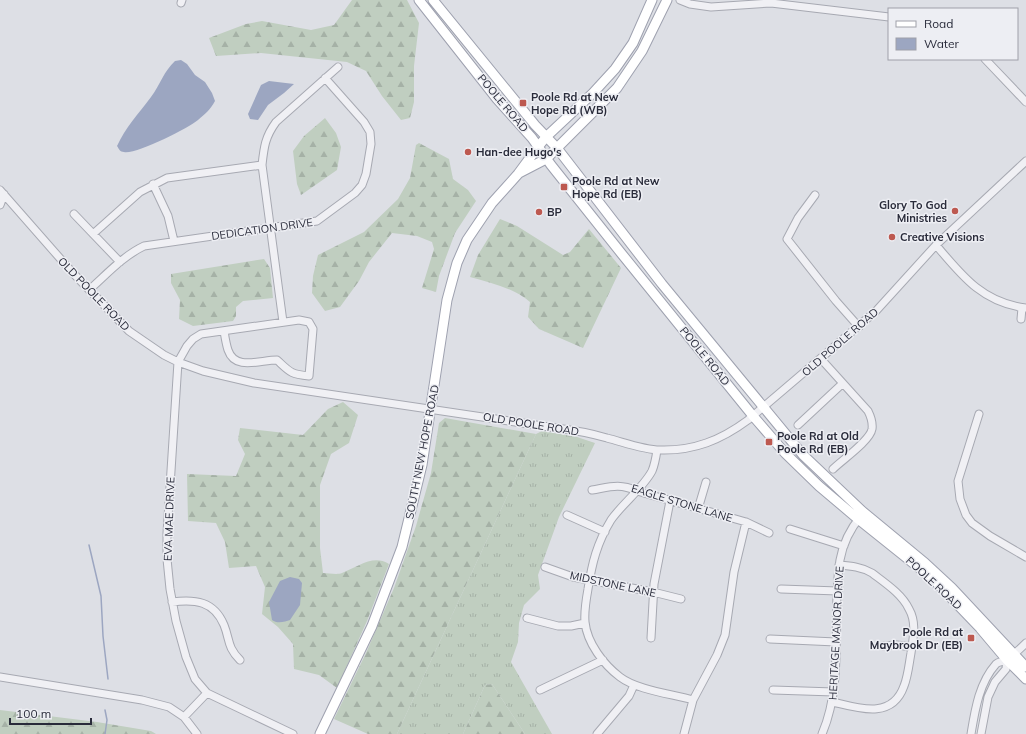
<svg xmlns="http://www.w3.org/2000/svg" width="1026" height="734" viewBox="0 0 1026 734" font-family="Mulish,sans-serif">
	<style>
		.grass { fill: url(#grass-tufts) }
		.forest { fill: url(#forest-firs) }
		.water { fill: #9ca6c1 }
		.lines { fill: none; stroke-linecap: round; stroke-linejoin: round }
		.stream { stroke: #9ca6c1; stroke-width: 1.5 }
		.minor-casing { stroke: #a7a9b2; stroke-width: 9 }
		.major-casing { stroke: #9ea1af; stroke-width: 11 }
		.minor { stroke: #f0f0f4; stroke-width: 7 }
		.major { stroke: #fff; stroke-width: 9 }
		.poi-dot { fill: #bd5950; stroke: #edeef3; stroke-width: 1.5 }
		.labels { text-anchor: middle; stroke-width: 3; stroke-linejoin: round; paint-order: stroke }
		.poi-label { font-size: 11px; font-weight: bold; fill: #292b3a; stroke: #edeef3; text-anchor: start }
		.street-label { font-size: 11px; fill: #292b3a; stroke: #edeef3 }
	</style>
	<defs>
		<pattern id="grass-tufts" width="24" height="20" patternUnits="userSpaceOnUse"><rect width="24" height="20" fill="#c0cec0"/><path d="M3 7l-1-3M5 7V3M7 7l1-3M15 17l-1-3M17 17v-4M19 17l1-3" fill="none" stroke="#a5b1a6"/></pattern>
		<pattern id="forest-firs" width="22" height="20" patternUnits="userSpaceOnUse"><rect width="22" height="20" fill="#c0cec0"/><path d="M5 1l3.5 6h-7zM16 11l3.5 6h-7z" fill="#a5b1a6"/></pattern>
	</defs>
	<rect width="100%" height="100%" fill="#dddfe5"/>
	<path class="grass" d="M542,431L577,437L595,443L559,517L538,575L540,589L524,605L519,623L518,642L511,662L552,734H525L492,684L485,685L463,734H397L536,434Z"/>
	<path class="forest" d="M352,0H407L419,23L414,66V102L410,118L401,120L382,96L366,71L347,62L261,53L216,56L209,38L246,24L262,21L311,30L334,25Z
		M325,118L336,133L341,147L337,170L301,195L297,184L293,151L304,136Z
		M419,143L449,159L453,179L468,190L476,201L455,233L439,276L436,292L422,288L434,249L432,242L417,236L392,233L369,262L359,281L340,307L325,311L312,293L313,276L318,255L364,232L398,199L410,178L416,145Z
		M500,219L517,226L563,255L570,252L589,229L621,268L583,348L539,329L528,317L530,302C514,288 491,283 470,277L478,255Z
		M264,259L270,268L273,298L243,301L236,307V316L233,321L193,326L179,319L180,300L171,283V274Z
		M343,402L358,415L349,443L331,454L320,485V548L323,573C329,573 337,575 342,573C358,567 373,554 389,564L367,621L337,688L319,675L294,669L293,644L278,627L262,614L265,587L256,566L229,568L225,542L216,523L188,521L187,474L236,476L245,454L238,440L240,428L303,435L328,409Z
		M445,418L536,434L397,734H368L334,719L366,653L394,588L416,526L431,473L439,423Z
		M492,684L525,734H463L485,685Z
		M0,710L97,722L151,731L156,734H0Z"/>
	<path class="water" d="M181,60L187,64L195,75L205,82L212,93L215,101C210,110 205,114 198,120C189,128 135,155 124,152C120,152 119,149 117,146C125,128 139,113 151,97C160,85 164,71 175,61Z
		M269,81L294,84L284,93L268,105L258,120L250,119L248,114L261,85Z
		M290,577L299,579L302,583L300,605L290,620C285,622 277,624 272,620L269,602L280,581Z"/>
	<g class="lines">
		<path class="stream" d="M89,545L101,596L103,636L108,679
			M105,734L107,720L105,710"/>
		<g class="minor-casing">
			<path id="minor" d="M680,0L690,4L711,7L771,3L889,17
				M181,3L182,0
				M985,59L1026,102
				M153,184L168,216L174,241
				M0,190L72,272L129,331L164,355L178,362L203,371L254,383L556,428C573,430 590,433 607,438C623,442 644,450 660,450C694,451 721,440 748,420L876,311L936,245L1026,161
				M815,195L798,218L787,239L836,301L859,327
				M0,205L4,194
				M74,214L120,262
				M93,234L140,192L167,178L262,165
				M936,245C962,276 983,303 1026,308
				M89,290C106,275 123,256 144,246L317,221L355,193L362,185L366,174L371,144L370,132L364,122L325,78
				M1021,319L1022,308
				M283,322L262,165C264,147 265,137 276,122L338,67
				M224,331C225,337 226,344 228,350C235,371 260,360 277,360C290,372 290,374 309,376L313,329L309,322L299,320L201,334L193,339L187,346L178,362L167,533V559L170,589L176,621L186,657L195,679L207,693L293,734
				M821,359L868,411C871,417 873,422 872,429C870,441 842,460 833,469
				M979,414L958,481L960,499L966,515L972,523L990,536L1026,557
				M798,425L842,384
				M657,450C656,457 655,464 652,471C643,488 622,504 611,520C597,543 592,563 588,589C586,600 584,611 585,622C587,643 604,665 620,677C637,690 672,694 693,700
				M592,490C610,487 619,483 637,491L746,522L769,533
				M698,509L706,482
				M567,515L605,532
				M790,529L844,546
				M545,567L573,577L653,592L681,599
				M781,589L838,591
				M172,602C195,599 214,601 224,625C230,640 227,647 240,660
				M527,618L558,626H571L585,623
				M651,638L654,584L670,501
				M770,639L836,642
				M883,646L897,645L912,647
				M0,677L142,700L169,707L184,717L197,734
				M540,690L603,660
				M773,690L834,692
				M833,702C858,708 892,720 904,686C908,676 909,664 911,653C913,639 917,623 909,609C902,594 885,583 872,573C862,567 851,566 839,565
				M184,717L207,693
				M597,734L629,696L634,685
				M684,734L693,700L717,655L725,635L734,572L746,522
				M822,734C845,681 831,616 840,560C843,543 850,529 861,516
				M971,734C975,710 979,683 996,664C999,661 1004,662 1007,659C1014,655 1021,648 1026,643
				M981,734L988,697L995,682L1006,669L1007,660"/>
		</g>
		<g class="major-casing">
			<path id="major" d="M419,0L497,99L532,138L551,165L621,253L753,416L785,453L819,486L858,519L933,579L980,628L1007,660L1026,679
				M433,0L535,125L557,148L662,284L803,455L862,511L925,563L952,588L1026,667
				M519,173L546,159L617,88L642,51L667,0
				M320,734L372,626L402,547L422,465L447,300L457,263L467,240L492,203L518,174L538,147L546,137L593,93L615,69L633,43L652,0"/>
		</g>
		<use href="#minor" class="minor"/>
		<use href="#major" class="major"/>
	</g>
	<g class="poi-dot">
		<rect x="519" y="99" width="8" height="8" rx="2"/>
		<circle cx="468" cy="152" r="4"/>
		<rect x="560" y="183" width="8" height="8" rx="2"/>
		<circle cx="955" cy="211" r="4"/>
		<circle cx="539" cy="212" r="4"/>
		<circle cx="892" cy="237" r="4"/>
		<rect x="765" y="438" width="8" height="8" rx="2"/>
		<rect x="967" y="634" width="8" height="8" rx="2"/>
	</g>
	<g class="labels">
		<g class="poi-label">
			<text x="531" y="101">Poole Rd at New<tspan x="531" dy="13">Hope Rd (WB)</tspan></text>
			<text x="476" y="156">Han-dee Hugo's</text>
			<text x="572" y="185">Poole Rd at New<tspan x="572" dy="13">Hope Rd (EB)</tspan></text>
			<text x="947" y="209" text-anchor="end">Glory To God<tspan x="947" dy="13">Ministries</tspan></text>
			<text x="547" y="216">BP</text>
			<text x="900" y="241">Creative Visions</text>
			<text x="777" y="440">Poole Rd at Old<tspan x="777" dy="13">Poole Rd (EB)</tspan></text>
			<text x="963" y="636" text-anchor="end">Poole Rd at<tspan x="963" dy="13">Maybrook Dr (EB)</tspan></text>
		</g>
		<g class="street-label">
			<text transform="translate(503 103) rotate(50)" y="4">POOLE ROAD</text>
			<text transform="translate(262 229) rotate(-8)" y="4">DEDICATION DRIVE</text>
			<text transform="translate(94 294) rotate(46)" y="4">OLD POOLE ROAD</text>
			<text transform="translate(840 342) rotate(-41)" y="4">OLD POOLE ROAD</text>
			<text transform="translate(705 356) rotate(51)" y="4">POOLE ROAD</text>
			<text transform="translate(531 424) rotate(9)" y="4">OLD POOLE ROAD</text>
			<text transform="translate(422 452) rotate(-79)" y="4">SOUTH NEW HOPE ROAD</text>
			<text transform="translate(682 503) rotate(17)" y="4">EAGLE STONE LANE</text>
			<text transform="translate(169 519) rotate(-88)" y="4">EVA MAE DRIVE</text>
			<text transform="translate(934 583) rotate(43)" y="4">POOLE ROAD</text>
			<text transform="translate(613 584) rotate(12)" y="4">MIDSTONE LANE</text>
			<text transform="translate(836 633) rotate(-87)" y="4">HERITAGE MANOR DRIVE</text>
		</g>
	</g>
	<rect x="888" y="8" width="130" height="52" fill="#edeef3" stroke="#9fa0a9"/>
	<rect x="896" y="21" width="20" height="6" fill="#ffffff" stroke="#9fa0a9"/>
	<text x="924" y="28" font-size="12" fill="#292b3a">Road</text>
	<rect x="896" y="38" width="20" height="12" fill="#9ca6c1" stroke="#9fa0a9"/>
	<text x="924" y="48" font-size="12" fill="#292b3a">Water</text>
	<path d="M10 718v6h81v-6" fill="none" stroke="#292b3a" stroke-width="2"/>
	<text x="16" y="718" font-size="12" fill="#292b3a" stroke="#edeef3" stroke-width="3" paint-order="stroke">100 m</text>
</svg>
